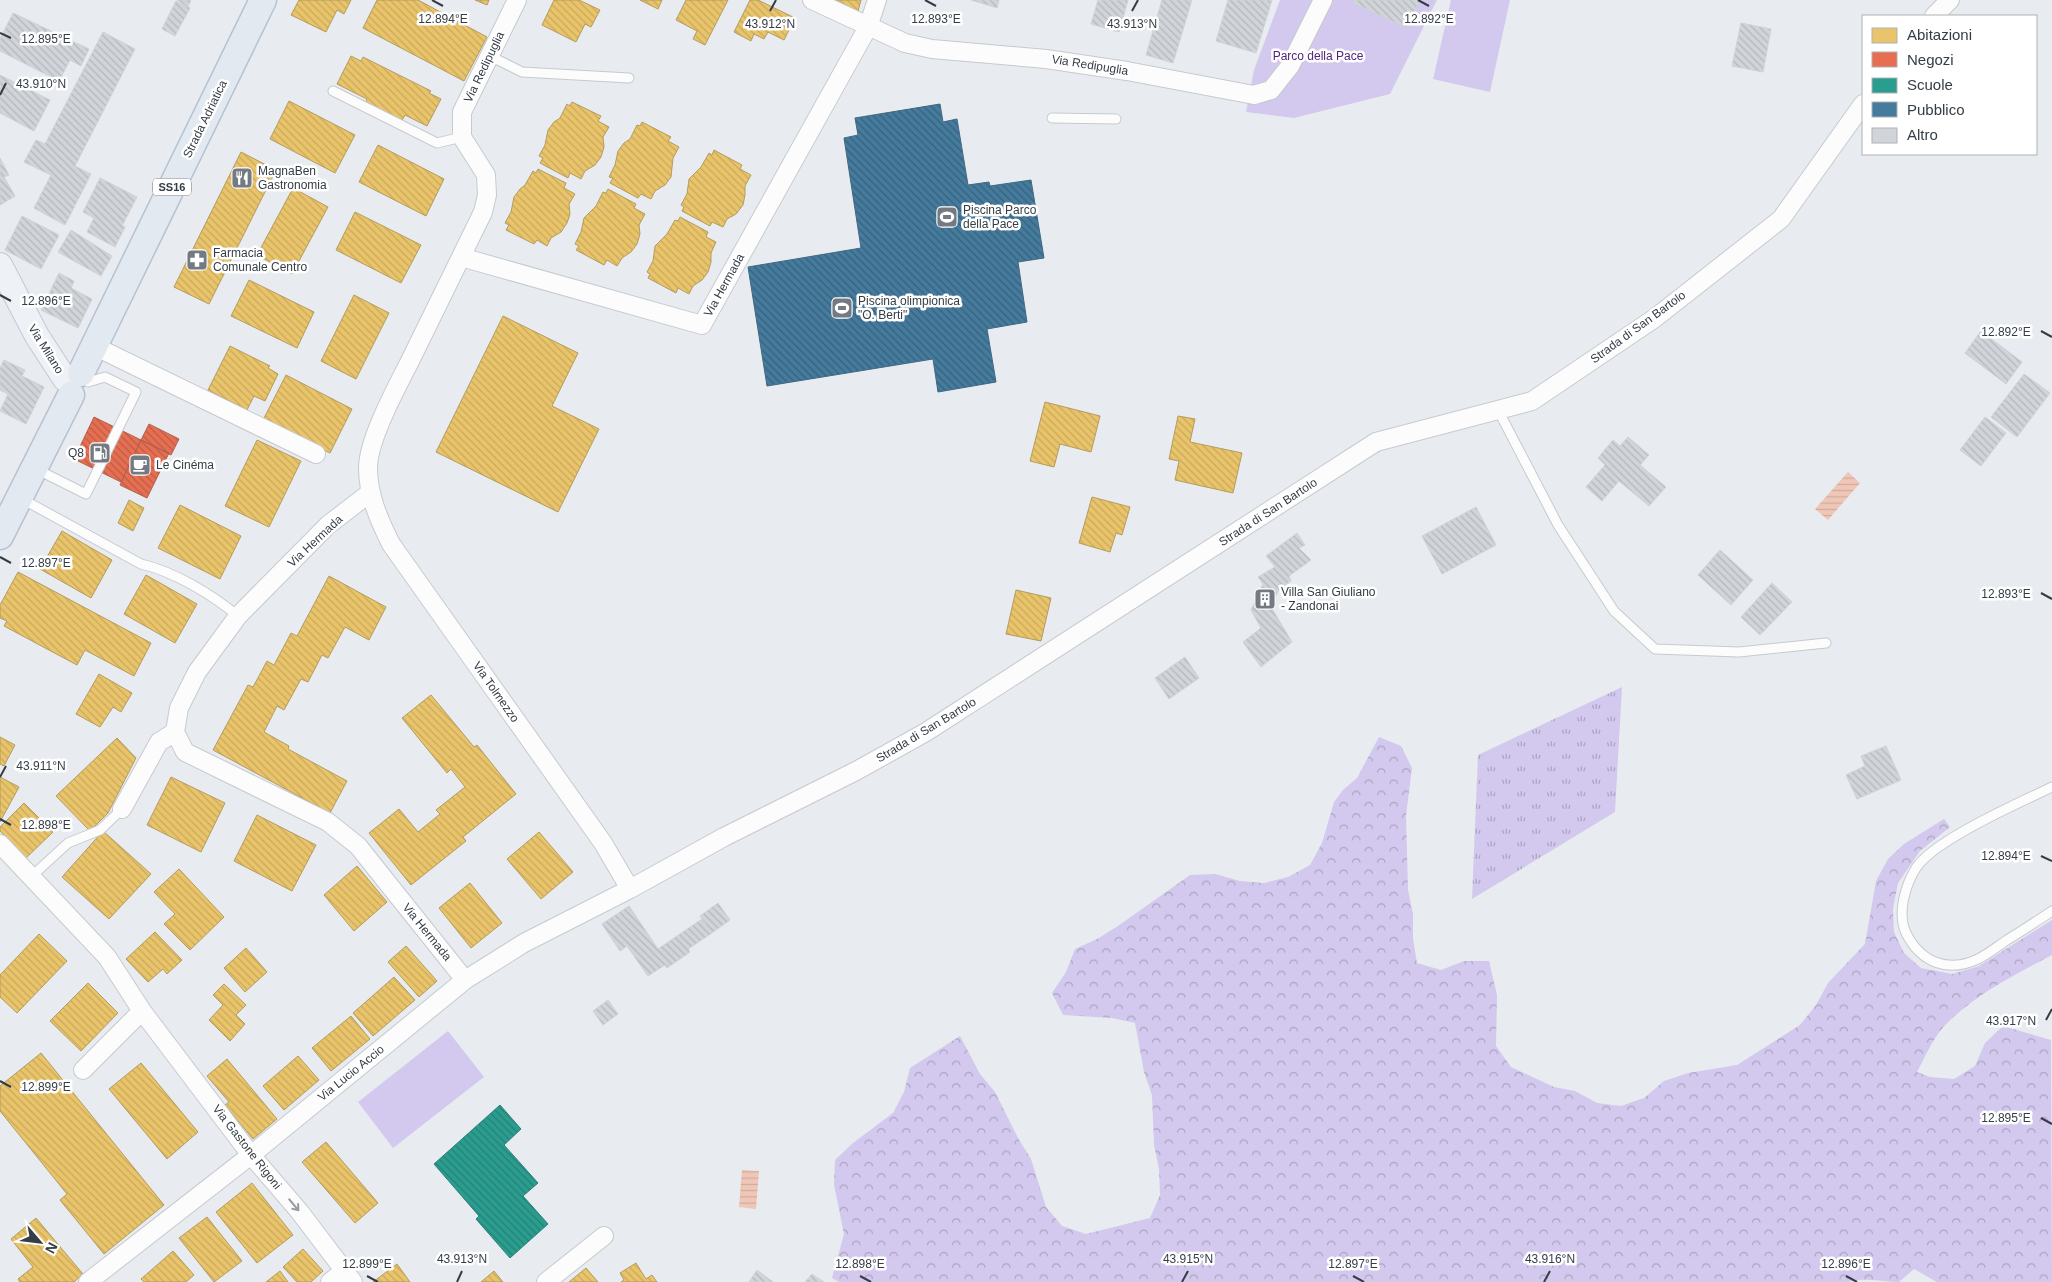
<svg xmlns="http://www.w3.org/2000/svg" width="2052" height="1282" viewBox="0 0 2052 1282" font-family="Arial,sans-serif">
	<style>
		.grass { fill: url(#grass-tufts) }
		.forest { fill: url(#forest-crowns) }
		.park { fill: #d3c8ed }
		.water { fill: url(#water-rules) }
		.homes { fill: url(#homes-back-hatch); stroke: #b39c5f }
		.shops { fill: url(#shops-back-hatch); stroke: #b1604e }
		.schools { fill: url(#schools-back-hatch); stroke: #2d8079 }
		.public { fill: url(#public-back-hatch); stroke: #406883 }
		.building { fill: url(#building-back-hatch); stroke: #ced3d8 }
		.lines { fill: none; stroke-linecap: round; stroke-linejoin: round }
		.lane-casing { stroke: #c6cace; stroke-width: 11 }
		.street-casing { stroke: #c6cace; stroke-width: 20 }
		.secondary-casing { stroke: #c2c9d3; stroke-width: 26 }
		.primary-casing { stroke: #b5c2d3; stroke-width: 29 }
		.lane { stroke: #fcfcfd; stroke-width: 9 }
		.street { stroke: #fcfcfd; stroke-width: 18 }
		.secondary { stroke: #eef1f6; stroke-width: 24 }
		.primary { stroke: #e2e9f1; stroke-width: 26 }
		.oneway { stroke: #989ca2 }
		.ticks { fill: none; stroke: #343d46; stroke-width: 2 }
		.labels { text-anchor: middle; stroke-width: 5; stroke-linejoin: round; paint-order: stroke }
		.shield { fill: #fff; stroke: #71777e; stroke-width: 1 }
		.shield-label { font-size: 11px; font-weight: bold; fill: #343d46 }
		.park-label { font-size: 12px; fill: #51257b; stroke: #fff }
		.street-label { font-size: 12px; fill: #343d46; stroke: #fff }
		.poi-label { font-size: 12px; fill: #343d46; stroke: #fff; text-anchor: start }
		.ticks-label { font-size: 12px; text-anchor: middle; fill: #343d46; stroke: #fff; stroke-width: 5; stroke-linejoin: round; paint-order: stroke }
	</style>
	<defs>
		<pattern id="grass-tufts" width="24" height="20" patternUnits="userSpaceOnUse" patternTransform="scale(1.25)"><rect width="24" height="20" fill="#d3c8ed"/><path d="M3 7l-1-3M5 7V3M7 7l1-3M15 17l-1-3M17 17v-4M19 17l1-3" fill="none" stroke="#aca4c2"/></pattern>
		<pattern id="forest-crowns" width="20" height="18" patternUnits="userSpaceOnUse" patternTransform="scale(1.25)"><rect width="20" height="18" fill="#d3c8ed"/><path d="M2 6a3 3 0 1 1 6 0M12 15a3 3 0 1 1 6 0" fill="none" stroke="#aca4c2"/></pattern>
		<pattern id="water-rules" width="6" height="5" patternUnits="userSpaceOnUse" patternTransform="scale(1.25)"><rect width="6" height="5" fill="#f0c7b7"/><path d="M0 2.5h6" fill="none" stroke="#ceac9f"/></pattern>
		<pattern id="homes-back-hatch" width="6" height="6" patternUnits="userSpaceOnUse" patternTransform="scale(1.25)"><rect width="6" height="6" fill="#e9c46a"/><path d="M-1 5l2 2M0 0l6 6M5-1l2 2" fill="none" stroke="#c8a95d"/></pattern>
		<pattern id="shops-back-hatch" width="6" height="6" patternUnits="userSpaceOnUse" patternTransform="scale(1.25)"><rect width="6" height="6" fill="#e76f51"/><path d="M-1 5l2 2M0 0l6 6M5-1l2 2" fill="none" stroke="#bc5c45"/></pattern>
		<pattern id="schools-back-hatch" width="6" height="6" patternUnits="userSpaceOnUse" patternTransform="scale(1.25)"><rect width="6" height="6" fill="#2a9d8f"/><path d="M-1 5l2 2M0 0l6 6M5-1l2 2" fill="none" stroke="#258177"/></pattern>
		<pattern id="public-back-hatch" width="6" height="6" patternUnits="userSpaceOnUse" patternTransform="scale(1.25)"><rect width="6" height="6" fill="#457b9d"/><path d="M-1 5l2 2M0 0l6 6M5-1l2 2" fill="none" stroke="#38617b"/></pattern>
		<pattern id="building-back-hatch" width="6" height="6" patternUnits="userSpaceOnUse" patternTransform="scale(1.25)"><rect width="6" height="6" fill="#d1d5da"/><path d="M-1 5l2 2M0 0l6 6M5-1l2 2" fill="none" stroke="#b4b8bc"/></pattern>
	</defs>
	<rect width="100%" height="100%" fill="#e8ecf0"/>
	<path class="grass" d="M1622,687L1615,812L1472,899L1478,755Z"/>
	<path class="forest" d="M1379,737L1401,746L1412,768L1406,816L1408,890L1413,914V939L1417,963L1441,970L1464,961H1489L1497,995L1496,1046L1511,1067L1554,1087L1575,1091L1597,1103L1621,1106L1644,1098L1664,1081L1688,1073L1737,1065L1800,1025L1816,1005L1828,983L1865,944L1876,881L1888,859L1904,844L1944,819L1950,827L1920,851L1898,883L1893,909L1894,932L1904,953L1921,968L1952,974L1979,966L2052,920V955C2014,975 1968,998 1940,1031C1931,1043 1924,1059 1917,1072L1930,1077L1954,1079L1975,1066L1985,1043L2003,1026L2051,1040L2052,1282H1937L1914,1269L1899,1282C1882,1282 1865,1277 1848,1282H839L832,1278L844,1234L834,1185L835,1160L853,1143L893,1113L904,1092L910,1068L960,1036L980,1074L995,1092L1018,1138L1031,1159L1046,1207L1062,1226L1086,1234L1150,1218L1160,1195L1159,1169L1154,1145L1152,1095L1144,1072L1135,1023L1112,1018L1063,1015L1052,993L1066,972L1075,949L1097,939L1118,926L1190,875L1215,874L1240,881L1264,883L1288,877L1310,865L1322,843L1334,802L1343,790L1357,778Z"/>
	<path class="park" d="M1280,0H1437L1390,94L1294,118L1246,112L1254,70Z
		M1451,0H1510L1490,92L1433,79Z
		M448,1031L484,1077L393,1148L358,1102Z"/>
	<path class="water" d="M1848,472L1860,483L1828,520L1815,509Z
		M742,1170L759,1171L756,1209L739,1207Z"/>
	<path class="homes" d="M299,0H351L344,14L337,10L326,32L291,15Z
		M377,0H418L487,37L464,81L363,28Z
		M475,0H489L487,5Z
		M554,0H579L600,10L591,27L585,24L576,42L542,25Z
		M640,0H662L658,9Z
		M686,0H728L705,45L693,39L697,31L676,20Z
		M750,0H758L795,18L784,40L768,32L764,39L754,34L751,41L734,32Z
		M835,0H861L858,11Z
		M351,56L361,61L363,57L431,91L429,93L441,99L427,126L405,115L400,124L364,106L367,99L337,84Z
		M289,101L355,135L335,173L270,139Z
		M572,102L601,116L598,121L609,127L603,137L604,147L601,157L595,165L585,171L581,179L570,173L568,178L540,163L543,158L539,156L545,145L548,130L554,122L560,118L567,104L570,106Z
		M642,122L671,137L668,141L679,147L673,158L671,177L665,185L655,191L651,199L641,194L638,198L610,183L613,178L609,177L615,165L618,151L624,143L630,139L637,125L640,126Z
		M378,145L444,179L426,216L359,182Z
		M714,150L742,165L740,169L751,175L745,186V195L743,205L736,214L727,219L723,227L712,222L710,226L682,211L684,207L681,205L687,194L689,179L701,167L709,153L712,155Z
		M241,152L276,170L209,304L174,287Z
		M538,169L566,183L564,188L575,194L569,204L570,214L567,223L561,232L551,238L547,246L537,240L534,244L506,230L509,225L505,223L511,212L514,197L520,189L525,185L533,171L536,173Z
		M293,188L328,207L292,274L257,255Z
		M608,189L636,204L634,208L645,214L639,225L640,234L637,244L631,252L622,258L617,266L607,260L604,265L576,250L579,246L575,244L581,232L584,218L596,206L603,192L606,193Z
		M355,212L421,245L401,283L336,250Z
		M680,217L708,232L706,237L716,242L711,253V262L708,272L702,280L693,286L689,294L678,288L676,293L648,278L650,274L647,272L653,261L655,246L667,234L675,220L678,221Z
		M249,280L314,312L297,348L231,316Z
		M354,295L389,313L356,379L321,361Z
		M503,316L578,353L552,406L599,429L558,512L436,452Z
		M230,346L270,366L268,368L278,374L265,401L254,396L247,410L208,390Z
		M286,375L352,409L330,453L263,420Z
		M1045,402L1100,416L1091,452L1060,444L1054,467L1030,461Z
		M1178,416L1195,419L1190,442L1242,453L1233,493L1175,480L1179,461L1169,459Z
		M257,440L301,461L269,527L225,506Z
		M1092,497L1130,507L1122,535L1116,533L1110,552L1079,543Z
		M129,500L144,508L133,531L118,523Z
		M180,505L241,536L220,579L158,548Z
		M62,531L112,560L91,598L40,569Z
		M18,572L151,643L134,676L85,650L77,665L4,626L7,621L0,618V605Z
		M146,575L197,604L175,643L124,614Z
		M329,576L386,607L369,640L345,627L328,658L322,655L308,682L301,679L284,710L277,706L264,732L289,746L288,749L347,781L330,813L213,750L248,685L253,687L267,661L274,665L291,633L297,636Z
		M1016,590L1051,598L1041,641L1006,634Z
		M99,674L132,693L121,712L113,707L100,727L76,714Z
		M431,695L474,747L477,745L516,794L463,837L466,841L411,885L369,833L399,809L418,832L440,814L436,810L465,787L451,769L447,773L402,718Z
		M0,737L15,745L4,766L0,764Z
		M117,738L136,758L108,813L90,831L56,796Z
		M0,777L19,787L0,822Z
		M171,777L225,803L201,852L147,825Z
		M24,803L53,832L26,858L0,831V827Z
		M257,815L316,845L292,891L234,861Z
		M103,831L151,874L109,919L62,877Z
		M539,832L573,872L541,899L507,859Z
		M357,866L387,902L354,931L324,895Z
		M179,869L224,917L190,950L164,924L175,914L154,892Z
		M470,883L502,923L471,948L439,908Z
		M155,932L182,960L167,974L163,969L148,982L126,959Z
		M39,934L67,961L17,1013L0,997V975Z
		M406,946L437,981L419,997L388,962Z
		M246,948L267,972L245,992L224,968Z
		M394,977L415,1000L373,1036L353,1013Z
		M88,983L118,1013L81,1051L50,1021Z
		M224,984L246,1005L236,1015L245,1024L230,1041L209,1020L223,1005L213,995Z
		M351,1016L370,1039L331,1071L312,1048Z
		M41,1053L164,1205L104,1254L60,1200L67,1194L0,1111V1086Z
		M298,1056L319,1080L284,1110L263,1086Z
		M227,1059L277,1119L253,1139L225,1105L229,1102L207,1076Z
		M141,1063L198,1132L167,1159L109,1089Z
		M326,1142L378,1203L355,1223L302,1162Z
		M252,1183L293,1235L257,1263L216,1212Z
		M207,1217L242,1261L214,1282L179,1238Z
		M36,1218L83,1274L74,1282H20L18,1279L33,1267L11,1239Z
		M303,1249L323,1271L311,1282H297L283,1267Z
		M173,1251L194,1275L186,1282H144L141,1279Z
		M636,1263L646,1279L652,1275L657,1282H621L624,1280L620,1273Z
		M397,1264L410,1282H373Z
		M586,1268L598,1282H569Z
		M280,1271L288,1282H266Z
		M494,1271L503,1282H481Z"/>
	<path class="shops" d="M94,417L141,440L121,482L74,459Z
		M149,424L179,439L171,455L141,440Z
		M141,440L169,453L147,498L120,485Z"/>
	<path class="schools" d="M500,1105L521,1129L504,1145L538,1183L523,1196L548,1224L510,1258L476,1219L479,1216L434,1164Z"/>
	<path class="public" d="M940,104L943,122L957,119L968,185L989,182L990,186L1031,180L1044,258L1018,262L1027,322L987,329L996,382L938,392L933,359L767,386L748,267L861,248L844,138L858,135L855,118Z"/>
	<path class="building" d="M177,0H191L188,7Z
		M971,0H999L997,8Z
		M1098,0H1128L1119,32L1091,24Z
		M1162,0H1192L1173,63L1146,55Z
		M1228,0H1272L1256,53L1216,41Z
		M1355,0H1420L1407,28L1354,3Z
		M176,1L190,8L175,36L162,29Z
		M13,13L89,49L81,66L70,60L59,81L0,51V39Z
		M1741,23L1771,29L1763,72L1732,66Z
		M103,32L135,49L75,166L91,174L65,225L34,208L51,175L24,162L36,140L45,144Z
		M0,75L50,100L34,131L0,113Z
		M0,158L9,175L4,177L15,196L0,205Z
		M100,178L137,197L122,226L125,227L115,247L87,232L94,218L83,212Z
		M22,216L59,235L41,269L5,250Z
		M71,230L112,256L101,276L58,252Z
		M59,273L74,281L71,288L92,299L78,328L41,310Z
		M1981,331L2022,362L2006,384L1965,353Z
		M4,360L25,370L22,376L44,387L26,424L0,411L8,394L0,390V368Z
		M2024,374L2050,393L2017,437L1991,417Z
		M1985,417L2006,433L1981,466L1960,450Z
		M1628,437L1649,455L1640,465L1666,487L1649,506L1619,481L1602,501L1586,487L1605,465L1598,458L1613,440L1620,446Z
		M1476,507L1496,545L1442,574L1422,536Z
		M1297,533L1305,545L1299,548L1311,560L1289,576L1291,581L1278,591L1271,607L1292,642L1261,667L1243,642L1261,628L1251,610L1263,584L1258,577L1275,567L1266,556Z
		M1720,550L1753,580L1731,605L1698,575Z
		M1772,583L1792,602L1760,635L1741,617Z
		M1185,657L1199,678L1169,699L1155,678Z
		M1886,746L1901,780L1857,799L1846,775L1865,766L1861,756Z
		M718,903L730,920L712,933L700,916Z
		M629,906L658,949L702,919L712,933L688,949L690,952L667,968L665,965L648,976L627,946L620,951L602,924Z
		M608,1000L618,1014L603,1025L593,1011Z
		M757,1270L773,1282H749Z
		M812,1274L824,1282H805Z"/>
	<g class="lines">
		<g class="lane-casing">
			<path id="lane" d="M490,56L522,72L629,78
				M333,91L437,143L462,137
				M1052,118L1116,119
				M1498,410L1558,525L1614,611L1655,649L1739,652L1826,643
				M36,469L86,494L136,392L105,377L88,382
				M22,499L141,564C175,572 211,594 238,616
				M2052,787C2019,803 1934,840 1916,868C1905,886 1897,913 1906,933C1921,963 1948,973 1978,959C1988,954 1998,946 2007,940C2022,931 2037,921 2052,911
				M32,876L68,843L100,830L122,809"/>
		</g>
		<g class="street-casing">
			<path id="street" d="M517,0L462,112V137L486,175L487,195L483,212C459,261 435,310 411,359C398,385 368,439 368,468C368,495 379,520 391,544L603,843L630,889
				M812,0L905,43L932,49L1046,59L1127,71L1254,95L1271,90L1290,66L1323,0
				M1934,16L1950,0
				M461,257L702,325L868,27L877,0
				M94,346L316,454
				M371,492L328,525L238,616L197,672L179,708L175,732L185,752L328,822L358,846L465,980
				M122,809L159,742L175,732
				M0,844L107,957L142,1011L251,1155L299,1211L353,1282
				M83,1070L142,1011
				M88,1282L251,1155L465,980L524,943L630,889L724,837L856,771L926,732L1376,442L1532,401L1655,318L1781,219L1863,104
				M330,1282L344,1271
				M546,1282L604,1236"/>
		</g>
		<g class="secondary-casing">
			<path id="secondary" d="M0,265L37,336L65,379"/>
		</g>
		<g class="primary-casing">
			<path id="primary" d="M81,373L263,0
				M0,536L71,395"/>
		</g>
		<use href="#lane" class="lane"/>
		<use href="#street" class="street"/>
		<use href="#secondary" class="secondary"/>
		<use href="#primary" class="primary"/>
	</g>
	<defs><path id="oneway-shaft" d="M-6 0H5M1.5-3L5.5 0L1.5 3" fill="none" stroke-width="1.6" stroke-linecap="round" stroke-linejoin="round" transform="scale(1.25)"/></defs>
	<use class="oneway" href="#oneway-shaft" transform="translate(294 1205) rotate(50)"/>
	<path class="ticks" d="M432,0L443,6M925,0L936,6M1418,0L1429,6M770,11L776,0M1132,11L1138,0M0,33L11,38M0,95L6,83M0,295L11,301M2041,331L2052,337M0,557L11,563M2041,593L2052,599M0,777L6,766M0,819L11,825M2041,856L2052,861M2046,1020L2052,1009M0,1081L11,1087M2041,1118L2052,1124M367,1276L378,1282M860,1276L871,1282M1353,1276L1364,1282M1846,1276L1857,1282M457,1282L462,1271M1182,1282L1188,1271M1544,1282L1550,1271"/>
	<defs>
		<g id="restaurant-square" transform="scale(1.125)"><rect x="-9" y="-9" width="18" height="18" rx="4" fill="#737a82" stroke="#fff"/><path d="M-5-6h1v4h1v-4h1v4h1v-4h1v5L-1.5 .5V6h-2V.5L-5-1ZM5-6V6H3V1.5H1.5Q1.5-4 5-6Z" fill="#fff"/></g>
		<g id="stadium-square" transform="scale(1.125)"><rect x="-9" y="-9" width="18" height="18" rx="4" fill="#737a82" stroke="#fff"/><path d="M0-5a6.5 5 0 1 0 0 10a6.5 5 0 1 0 0-10ZM-3.5-1.8h7v3.6h-7Z" fill="#fff"/></g>
		<g id="pharmacy-square" transform="scale(1.125)"><rect x="-9" y="-9" width="18" height="18" rx="4" fill="#737a82" stroke="#fff"/><path d="M-2-6h4v4h4v4h-4v4h-4v-4h-4v-4h4Z" fill="#fff"/></g>
		<g id="fuel-square" transform="scale(1.125)"><rect x="-9" y="-9" width="18" height="18" rx="4" fill="#737a82" stroke="#fff"/><path d="M-5.5-6h7V0h2V4h1.3V-2.5L3-4.5l.8-.8L6-3V5H2.5V1h-1V6h-7ZM-4.2-4.7v3.2H.2V-4.7Z" fill="#fff"/></g>
		<g id="cafe-square" transform="scale(1.125)"><rect x="-9" y="-9" width="18" height="18" rx="4" fill="#737a82" stroke="#fff"/><path d="M-5.5-4.5H6V0H3Q3 3.5 0 3.5H-2.5Q-5.5 3.5-5.5 0ZM3-3.2v2h1.7v-2ZM-6 4.5H4V6H-6Z" fill="#fff"/></g>
		<g id="building-square" transform="scale(1.125)"><rect x="-9" y="-9" width="18" height="18" rx="4" fill="#737a82" stroke="#fff"/><path d="M-4-6H4V6H1V3H-1V6H-4ZM-2.5-4.3h1.7v1.8h-1.7ZM.8-4.3h1.7v1.8H.8ZM-2.5-1h1.7V.8h-1.7ZM.8-1h1.7V.8H.8Z" fill="#fff"/></g>
	</defs>
	<g fill-rule="evenodd">
		<use href="#restaurant-square" x="242" y="178"/>
		<use href="#stadium-square" x="947" y="217"/>
		<use href="#pharmacy-square" x="197" y="260"/>
		<use href="#stadium-square" x="842" y="308"/>
		<use href="#fuel-square" x="100" y="453"/>
		<use href="#cafe-square" x="140" y="465"/>
		<use href="#building-square" x="1265" y="599"/>
	</g>
	<g class="labels">
		<rect class="shield" x="153" y="178.5" width="38" height="17" rx="4"/>
		<g class="shield-label">
			<text x="172" y="191">SS16</text>
		</g>
		<g class="park-label">
			<text x="1318" y="60">Parco della Pace</text>
		</g>
		<g class="street-label">
			<text transform="translate(1090 65) rotate(9)" y="4">Via Redipuglia</text>
			<text transform="translate(484 67) rotate(-64)" y="4">Via Redipuglia</text>
			<text transform="translate(205 119) rotate(-64)" y="4">Strada Adriatica</text>
			<text transform="translate(724 285) rotate(-61)" y="4">Via Hermada</text>
			<text transform="translate(1638 327) rotate(-36)" y="4">Strada di San Bartolo</text>
			<text transform="translate(46 349) rotate(58)" y="4">Via Milano</text>
			<text transform="translate(1268 512) rotate(-33)" y="4">Strada di San Bartolo</text>
			<text transform="translate(315 541) rotate(-43)" y="4">Via Hermada</text>
			<text transform="translate(496 692) rotate(55)" y="4">Via Tolmezzo</text>
			<text transform="translate(926 730) rotate(-31)" y="4">Strada di San Bartolo</text>
			<text transform="translate(427 932) rotate(51)" y="4">Via Hermada</text>
			<text transform="translate(351 1073) rotate(-39)" y="4">Via Lucio Accio</text>
			<text transform="translate(247 1147) rotate(52)" y="4">Via Gastone Rigoni</text>
		</g>
		<g class="poi-label">
			<text x="258" y="175">MagnaBen<tspan x="258" dy="14">Gastronomia</tspan></text>
			<text x="963" y="214">Piscina Parco<tspan x="963" dy="14">della Pace</tspan></text>
			<text x="213" y="257">Farmacia<tspan x="213" dy="14">Comunale Centro</tspan></text>
			<text x="858" y="305">Piscina olimpionica<tspan x="858" dy="14">"O. Berti"</tspan></text>
			<text x="84" y="457" text-anchor="end">Q8</text>
			<text x="156" y="469">Le Cinéma</text>
			<text x="1281" y="596">Villa San Giuliano<tspan x="1281" dy="14">- Zandonai</tspan></text>
		</g>
	</g>
	<g class="ticks-label">
		<text x="443" y="23">12.894°E</text>
		<text x="936" y="23">12.893°E</text>
		<text x="1429" y="23">12.892°E</text>
		<text x="770" y="28">43.912°N</text>
		<text x="1132" y="28">43.913°N</text>
		<text x="46" y="43">12.895°E</text>
		<text x="41" y="88">43.910°N</text>
		<text x="46" y="305">12.896°E</text>
		<text x="2006" y="336">12.892°E</text>
		<text x="46" y="567">12.897°E</text>
		<text x="2006" y="598">12.893°E</text>
		<text x="41" y="770">43.911°N</text>
		<text x="46" y="829">12.898°E</text>
		<text x="2006" y="860">12.894°E</text>
		<text x="2011" y="1025">43.917°N</text>
		<text x="46" y="1091">12.899°E</text>
		<text x="2006" y="1122">12.895°E</text>
		<text x="462" y="1263">43.913°N</text>
		<text x="1188" y="1263">43.915°N</text>
		<text x="1550" y="1263">43.916°N</text>
		<text x="367" y="1268">12.899°E</text>
		<text x="860" y="1268">12.898°E</text>
		<text x="1353" y="1268">12.897°E</text>
		<text x="1846" y="1268">12.896°E</text>
	</g>
	<rect x="1862" y="15" width="175" height="140" fill="#ffffff" stroke="#aeb1b5"/>
	<rect x="1872" y="28" width="25" height="15" fill="#e9c46a" stroke="#aeb1b5"/>
	<text x="1907" y="40" font-size="15" fill="#343d46">Abitazioni</text>
	<rect x="1872" y="52" width="25" height="15" fill="#e76f51" stroke="#aeb1b5"/>
	<text x="1907" y="65" font-size="15" fill="#343d46">Negozi</text>
	<rect x="1872" y="78" width="25" height="15" fill="#2a9d8f" stroke="#aeb1b5"/>
	<text x="1907" y="90" font-size="15" fill="#343d46">Scuole</text>
	<rect x="1872" y="102" width="25" height="15" fill="#457b9d" stroke="#aeb1b5"/>
	<text x="1907" y="115" font-size="15" fill="#343d46">Pubblico</text>
	<rect x="1872" y="128" width="25" height="15" fill="#d1d5da" stroke="#aeb1b5"/>
	<text x="1907" y="140" font-size="15" fill="#343d46">Altro</text>
	<g transform="translate(40 1242) rotate(118)" stroke="#ffffff" stroke-width="4" paint-order="stroke">
	<path d="M0-4L9 19L0 12L-9 19Z" fill="#343d46"/>
	<text y="-8" font-size="14" font-weight="bold" text-anchor="middle" fill="#343d46">N</text>
	</g>
</svg>
